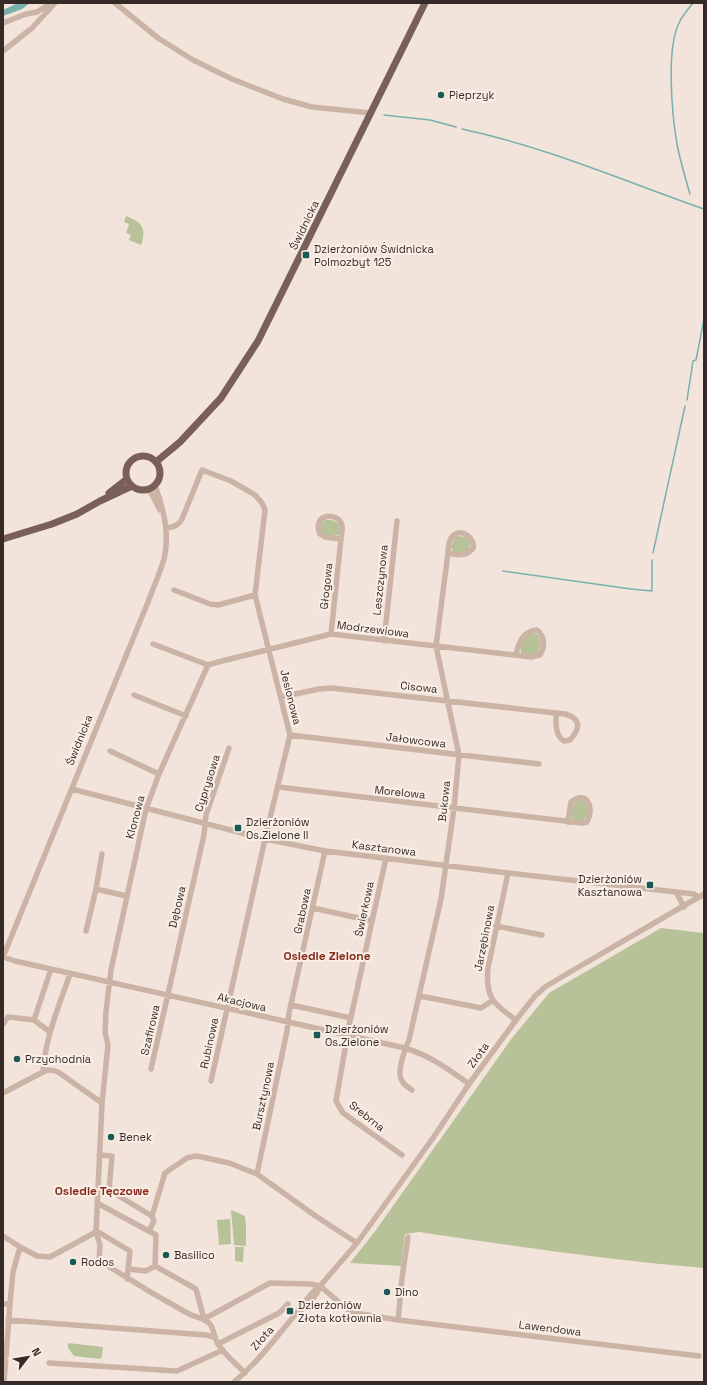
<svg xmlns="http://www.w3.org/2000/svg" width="707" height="1385" viewBox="0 0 707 1385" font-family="'Space Grotesk',sans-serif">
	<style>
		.green { fill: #b8c299 }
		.water { fill: #78b0ad }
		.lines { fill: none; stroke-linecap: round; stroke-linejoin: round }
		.stream { stroke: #78b0ad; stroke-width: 1.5 }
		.minor { stroke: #cbb3a5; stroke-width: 5.5 }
		.major { stroke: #795f57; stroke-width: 7 }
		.poi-dot { fill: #1b5957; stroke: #faefe6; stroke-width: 1.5 }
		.labels { text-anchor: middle; stroke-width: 4; stroke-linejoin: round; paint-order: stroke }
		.poi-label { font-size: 11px; fill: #362a27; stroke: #faefe6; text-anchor: start }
		.street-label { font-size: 11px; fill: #362a27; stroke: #faefe6 }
		.neighbourhood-label { font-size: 12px; font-weight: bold; fill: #882c1d; stroke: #faefe6 }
	</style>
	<rect width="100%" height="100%" fill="#f2e4da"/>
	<path class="green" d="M126,216C142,222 147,228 141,245L129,240L131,235L126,233L129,224L124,222Z
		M326,520H332L339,524L340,530L339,535L327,536L321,531V522Z
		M458,536L466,537L471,543L468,550L462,552H453L451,547L455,537Z
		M534,633L538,635L541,643L538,653L534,655L521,653L520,646L527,635Z
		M581,800L585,802C589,808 589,816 583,821L572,819C570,813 571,807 575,802Z
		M661,928L704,933V1268C609,1260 513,1246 419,1232L405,1234L401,1266L350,1263L376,1230L512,1038L549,993Z
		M231,1210L245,1216L246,1226V1246L234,1245Z
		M230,1219L231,1244L219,1245L217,1220Z
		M235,1247H244L243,1262L235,1261Z
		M68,1343L103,1347L102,1357L100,1359L74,1356L68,1348Z"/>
	<path class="water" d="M18,3H30L22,9L3,16V10Z"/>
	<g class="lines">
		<path class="stream" d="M384,115L430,120L456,127
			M462,129C546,147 624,181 704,209
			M690,194C685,177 680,160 677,144C672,115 666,49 679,23C682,16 688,9 693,3
			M687,400L693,361L696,360L704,319
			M653,553L685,406
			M503,571L631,589L652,591V560"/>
		<path class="minor" d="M115,3L158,38L193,60L232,79L283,99L312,107L371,113
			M3,23L26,14L37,12L51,3
			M3,51L32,28L55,3
			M149,489L160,510
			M166,528C174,527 178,526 182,519L202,470L231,481L245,489L255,495L262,503L265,510L255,595L290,735L265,839L211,1081
			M174,590L210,604L218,605L255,595
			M331,634L341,539C341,535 343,530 342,526C339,511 311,513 320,534L325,537L341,539
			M384,641L397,521
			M153,644L208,665
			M208,665L159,774L146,809L111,970L106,1011L105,1032L108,1045L102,1103L96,1232L100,1245L99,1260C128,1279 158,1297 189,1314C195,1317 205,1318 210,1324C214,1329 214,1338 218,1344C225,1355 236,1364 245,1373
			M208,665L218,662L331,634L531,657L540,655C545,646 545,637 537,630C523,631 519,642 516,654
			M134,695L186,716
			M281,697L319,689L331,688L565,714C582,719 580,729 570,740L564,741C555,735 556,724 556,714
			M290,735L539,764
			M110,751L159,774
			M278,787L582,823L587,822C595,808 587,789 571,802L568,822
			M72,789L265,839L325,851L508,873L694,894L699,897
			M386,858L349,1026L336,1101L343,1113L402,1155
			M508,873L488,968C485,997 493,1004 516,1020
			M96,889L127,896
			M676,892L684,907
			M313,908L372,921
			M496,926L542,935
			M86,931L96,889L102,854
			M3,957L148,602C153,588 160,573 164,559C170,534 164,509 155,486
			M3,957L15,961L405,1048C431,1056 448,1069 469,1084
			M420,996L481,1008L492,1001
			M291,1005L351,1018
			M34,1020L50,1032
			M3,1024L8,1017L34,1020L51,969
			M151,1069L204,835L206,815L229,748
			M43,1072C45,1038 59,1006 70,974
			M412,1090C409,1088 404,1085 402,1081C396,1072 405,1049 409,1040L441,899L454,808L459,755L436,646L448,553C457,555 466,557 473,548C475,538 462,528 454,535C449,539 448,547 448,553
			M3,1093L43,1072C49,1069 52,1070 58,1072L102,1103
			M99,1155L112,1156L109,1190L152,1216
			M257,1174L287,1031L289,1013L325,851
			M97,1203L156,1235L155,1266
			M149,1231L154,1221L152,1216L165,1173L187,1158L195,1156L202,1157L229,1163L257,1174L317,1217L357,1243
			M3,1236L20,1247
			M129,1269L146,1271L155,1266L196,1289L204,1319
			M3,1304H10L4,1382
			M10,1304L13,1272L20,1247L37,1256L50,1257L96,1232L100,1233L130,1251L127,1279
			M301,1310C309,1303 316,1297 320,1287
			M204,1319L270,1283L310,1284L320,1286L347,1309L355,1313L398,1320L699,1356
			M8,1320L206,1335L214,1337
			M398,1320L402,1278L408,1237
			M218,1344L279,1313L288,1304
			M49,1363L177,1371L223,1350
			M234,1382C257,1363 275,1339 294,1316C303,1305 309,1294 320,1286L357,1243L433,1138L469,1084L516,1020L535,996L545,987L570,972L704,894"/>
		<path class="major" d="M126 473a17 17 0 1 1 34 0a17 17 0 1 1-34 0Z
			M156,462L180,442L221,398L258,341L425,3
			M109,493L127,479
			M3,539L52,524L77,514L100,501L132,486"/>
	</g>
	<g class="poi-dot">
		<circle cx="441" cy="95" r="4"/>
		<rect x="302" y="251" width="8" height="8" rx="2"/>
		<rect x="234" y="824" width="8" height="8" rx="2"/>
		<rect x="646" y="881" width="8" height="8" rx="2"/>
		<rect x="313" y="1031" width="8" height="8" rx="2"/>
		<circle cx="17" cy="1059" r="4"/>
		<circle cx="111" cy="1137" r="4"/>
		<circle cx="166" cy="1255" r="4"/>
		<circle cx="73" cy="1262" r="4"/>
		<circle cx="387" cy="1292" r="4"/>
		<rect x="286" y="1307" width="8" height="8" rx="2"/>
	</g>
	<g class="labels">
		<g class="poi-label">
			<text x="449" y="99">Pieprzyk</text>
			<text x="314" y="253">Dzierżoniów Świdnicka<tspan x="314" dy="13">Polmozbyt 125</tspan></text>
			<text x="246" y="826">Dzierżoniów<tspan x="246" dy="13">Os.Zielone II</tspan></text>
			<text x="642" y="883" text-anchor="end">Dzierżoniów<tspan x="642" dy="13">Kasztanowa</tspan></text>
			<text x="325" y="1033">Dzierżoniów<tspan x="325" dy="13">Os.Zielone</tspan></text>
			<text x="25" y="1063">Przychodnia</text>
			<text x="119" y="1141">Benek</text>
			<text x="174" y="1259">Basilico</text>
			<text x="81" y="1266">Rodos</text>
			<text x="395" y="1296">Dino</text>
			<text x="298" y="1309">Dzierżoniów<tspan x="298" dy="13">Złota kotłownia</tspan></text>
		</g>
		<g class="street-label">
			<text transform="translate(304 225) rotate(-64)" y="4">Świdnicka</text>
			<text transform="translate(380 580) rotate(-84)" y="4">Leszczynowa</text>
			<text transform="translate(326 586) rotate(-84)" y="4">Głogowa</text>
			<text transform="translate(373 629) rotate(7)" y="4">Modrzewiowa</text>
			<text transform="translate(419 687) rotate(6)" y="4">Cisowa</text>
			<text transform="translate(291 697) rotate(76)" y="4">Jesionowa</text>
			<text transform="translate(79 740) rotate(-68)" y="4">Świdnicka</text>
			<text transform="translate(416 740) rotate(7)" y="4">Jałowcowa</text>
			<text transform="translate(207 783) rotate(-72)" y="4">Cyprysowa</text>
			<text transform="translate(400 792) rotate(6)" y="4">Morelowa</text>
			<text transform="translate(444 801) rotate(-84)" y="4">Bukowa</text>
			<text transform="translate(135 817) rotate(-75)" y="4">Klonowa</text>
			<text transform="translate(384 848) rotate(7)" y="4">Kasztanowa</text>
			<text transform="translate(177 907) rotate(-77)" y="4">Dębowa</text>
			<text transform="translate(364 909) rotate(-78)" y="4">Świerkowa</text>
			<text transform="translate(302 911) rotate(-78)" y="4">Grabowa</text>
			<text transform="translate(484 938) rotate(-79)" y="4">Jarzębinowa</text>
			<text transform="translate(242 1002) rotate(13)" y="4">Akacjowa</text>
			<text transform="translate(150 1030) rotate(-77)" y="4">Szafirowa</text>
			<text transform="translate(209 1043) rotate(-78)" y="4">Rubinowa</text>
			<text transform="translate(478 1055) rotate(-54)" y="4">Złota</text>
			<text transform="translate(263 1096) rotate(-78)" y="4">Bursztynowa</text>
			<text transform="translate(367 1116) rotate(38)" y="4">Srebrna</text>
			<text transform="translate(550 1328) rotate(7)" y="4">Lawendowa</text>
			<text transform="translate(262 1338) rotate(-49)" y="4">Złota</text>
		</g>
		<g class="neighbourhood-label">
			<text x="327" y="960">Osiedle Zielone</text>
			<text x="102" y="1195">Osiedle Tęczowe</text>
		</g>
	</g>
	<rect width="707" height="1385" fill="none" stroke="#362a27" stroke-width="8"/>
	<g transform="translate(28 1357) rotate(59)" stroke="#faefe6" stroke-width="3" paint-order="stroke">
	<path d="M0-3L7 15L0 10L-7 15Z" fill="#362a27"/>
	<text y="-6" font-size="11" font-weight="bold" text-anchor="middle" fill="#362a27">N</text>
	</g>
</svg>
